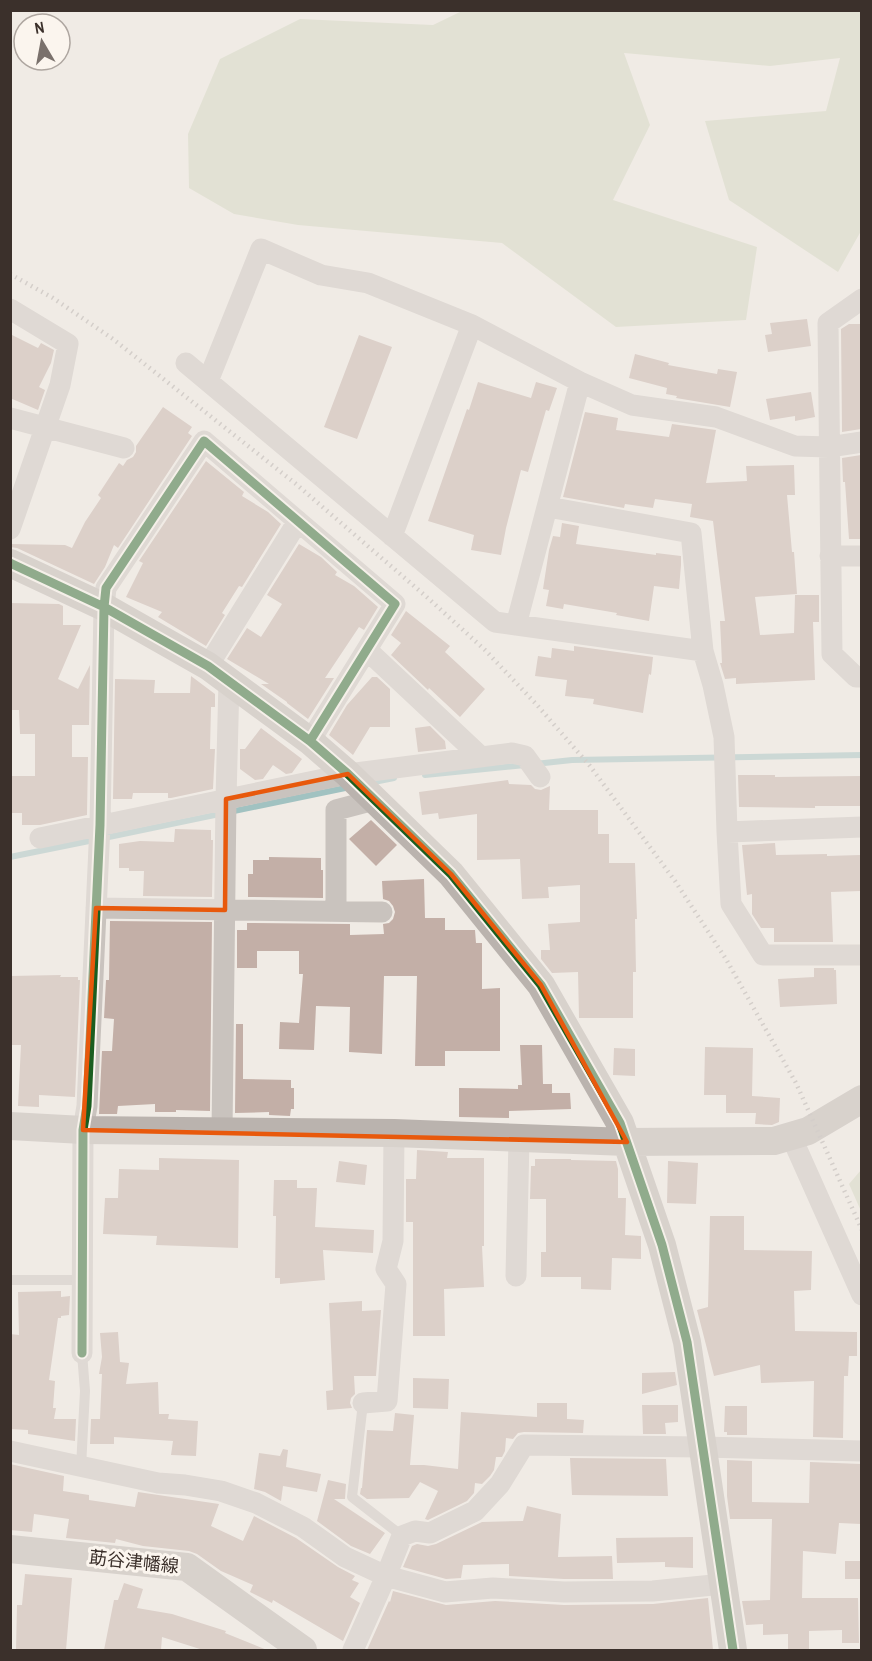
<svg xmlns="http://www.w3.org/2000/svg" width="872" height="1661" viewBox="0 0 872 1661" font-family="'Archivo Narrow','Noto Sans JP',sans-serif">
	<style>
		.green { fill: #d1d6bf }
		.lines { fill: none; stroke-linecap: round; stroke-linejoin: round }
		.stream { stroke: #a1c2c1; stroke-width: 6 }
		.building { fill: #c3afa7 }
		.lane { stroke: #c9c3be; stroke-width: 10 }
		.street { stroke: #c9c3be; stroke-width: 21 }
		.secondary { stroke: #bab3ae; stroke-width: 28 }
		.rail { stroke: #b1aca8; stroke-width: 4.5; stroke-dasharray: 1.5 4.5; stroke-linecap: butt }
		.cycleway-casing { stroke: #fbf5ee; stroke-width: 13 }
		.cycleway { stroke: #1b5e20; stroke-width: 9 }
		.marked { fill: none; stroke: #e8590c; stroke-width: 4.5; stroke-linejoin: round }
		.labels { text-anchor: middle; stroke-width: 6; stroke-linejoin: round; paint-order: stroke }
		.street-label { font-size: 18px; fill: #3b302b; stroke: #fbf5ee }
	</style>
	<rect width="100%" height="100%" fill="#f0ebe5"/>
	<path class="green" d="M462,11H861V231L838,272L729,200L705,121L826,111L840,58L770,66L624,53L650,125L613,200L757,247L746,320L616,327L502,243L298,225L234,214L189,188L188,134L220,59L300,19L433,25Z
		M861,1170V1211L849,1184Z"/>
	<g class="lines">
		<path class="stream" d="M535,764L572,760L862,755
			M425,775L525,765
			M369,783L394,778
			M104,838L350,787
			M10,857L94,840"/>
	</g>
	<path class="building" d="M807,319L811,346L768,352L765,335L772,334L770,323Z
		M849,324H861V429L842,432L841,329Z
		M10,334L38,348L41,343L54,350L51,363L39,387L45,390L38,410L10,398Z
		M359,335L392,347L357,439L324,427Z
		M635,354L669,363L668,365L717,374L718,369L737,372L730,407L676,398L677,396L666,394L667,388L629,378Z
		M478,382L531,398L536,382L557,388L549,411L546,410L528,472L521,470L506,528L501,555L471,550L474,535L428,521L467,409L469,410Z
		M811,392L815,417L795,421V416L770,420L766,399Z
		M163,407L192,427L188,433L192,436L118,548L114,545L105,567L94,584L17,548L10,547V544L65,545L72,548L85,522L101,498L98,495L119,463L123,466L127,460L133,457L136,452V446Z
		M585,412L618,418L616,430L669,437L672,424L716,430L706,483L747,481L746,466L794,465L795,495H787L792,552H794L797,594L755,597L760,635L794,633L795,595H819V622H813L815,680L736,684V678L725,679L720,663H722L720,621H725L713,521L690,517L692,504L655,499L653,508L625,504L624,508L563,497Z
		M861,455V539H849L845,482H843L842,458Z
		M206,461L244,492L242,496L268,512L281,524L242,587L239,586L222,613L225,615L206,646L158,617L162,612L126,597L143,563L139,561Z
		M562,523L579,526L576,544L656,555V553L681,556V565L679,589L654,586L649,621L616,615L617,613L564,604L563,609L546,606L549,590L543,589L549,550L553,536L560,537Z
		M299,544L321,557L337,572L335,575L354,586L378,607L364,630L359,627L325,678H334L308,719L287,703V702L261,684H269L227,659L247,628L261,637L282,604L267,595Z
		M10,603L59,604L63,606V625H81L58,679L78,689L90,665L89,725H72V757H88L87,815L40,825H22V813H10V776H35V734H20L19,710H10Z
		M406,611L450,646L445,652L485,689L460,717L429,688L428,690L391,655L401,643L391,635Z
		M574,646L653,657L651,675L649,674L643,713L593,704L594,699L565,696L567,680L535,676L538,656L551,658L552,648L574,651Z
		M191,676L215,694V707H211L210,749H215L213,789L171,798H168V793H133L132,799H113L115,679L155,680L154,693H190Z
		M372,677H377L390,689V727H370L353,755L329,735L347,705Z
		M430,726L445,741L446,749L418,752L415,728Z
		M261,728L302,759L292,773L286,774L273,765L263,779L255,780L240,769V749H245Z
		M738,775H775V777L861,776V806H815V808L739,807Z
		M508,780L509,784L531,785L535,789L541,790L550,786L549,810H598V834H609V863H635L637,919H635L636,972H633V1018H579L578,972L552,973L541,959V950H550L548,924L580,922V885L548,887L549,898L522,899L520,859L477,860V814L439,819L438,813L422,815L419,792Z
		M371,820L397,845L376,866L349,839Z
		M175,829L211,830V840H213L212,897L143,896L144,871H129V868H119V844L140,841L174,842Z
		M775,843L776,855L827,854V856L860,855L861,891L831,892L833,942H774V928H761L752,914V894L747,895L742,845Z
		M269,857L321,858V870H323V898L248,897V874H253V860H269Z
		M424,879L425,918H445V930H475L476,943H482V989L500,988V1051H445V1066H415L417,976H384L382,1054L349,1052L350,1007L316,1006L314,1050L279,1049L280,1022L299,1023L303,974H299V951H257V968H237V930H247V923L350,924V935L384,934L383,924L389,923L393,919L395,912L393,906L389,901L383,899L382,881Z
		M110,921L212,922L210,1111L176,1110V1112H155V1104L118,1106L117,1114H99L102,1051H112L114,1019L104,1018L106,980H109Z
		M814,968H834V970H836L837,1004L780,1007L778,979L814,977Z
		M61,975L60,977H78V980H80L75,1097L39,1095V1107L18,1106L21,1045H10V976Z
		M236,1024H243V1079L291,1080V1088H294V1109H291L290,1116L269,1115V1112L235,1113Z
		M520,1045H542L543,1084H552V1093H570L571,1109L509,1111V1118L459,1117V1088L518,1089V1085H522Z
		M705,1047L753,1048L752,1096L780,1098L779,1122L772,1125L755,1124L756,1113H726V1095H704Z
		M614,1048L635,1049V1076L613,1075Z
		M417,1150L448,1152L447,1158H484V1246H482L484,1287L444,1289L445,1336H413V1222H406V1179H416Z
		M159,1158L239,1160L238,1248L156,1245L157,1236L103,1234L105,1198H118L119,1169L159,1170Z
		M535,1159H571V1160L616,1161L618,1169V1198H626L625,1235L641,1236V1259L612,1258L611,1290L581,1289V1277H541V1252H546V1199H530L531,1166H535Z
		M339,1161L367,1165L365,1185L336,1182Z
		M668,1161L698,1163L696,1204L667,1203Z
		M274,1180H297V1188H317L315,1227L374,1230L373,1253L323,1250L325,1280L280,1284V1278H275L276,1216H273Z
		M710,1216H744V1250L812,1251L811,1290L794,1291L795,1331L857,1332V1356H849L848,1376H844L843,1438L813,1437L814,1381L761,1383L760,1365L714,1376L697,1310L708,1307Z
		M61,1291V1297L70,1296L69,1315L61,1316V1318H58L49,1380L55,1381L53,1408H56L54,1419H76L75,1441L28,1434V1430L10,1429V1334L19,1335L18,1292Z
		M362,1301V1311L381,1310L376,1376H354L355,1394L351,1398L350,1403L352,1408L327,1410L326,1391L333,1390L329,1303Z
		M118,1332L120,1362L129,1363L126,1384L158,1382L159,1414H169L168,1419L198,1421L196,1456L171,1455L173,1441L114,1437V1444H90L91,1419H100L102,1374H99L102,1357L100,1333Z
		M675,1372L677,1385L642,1394V1373Z
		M413,1378L449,1379L448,1409L413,1408Z
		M537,1403H567V1419L584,1420L583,1433L524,1432L518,1433L513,1439L506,1438L505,1451L502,1457H496L494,1470L490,1476L482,1484L475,1483L474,1493L467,1501L428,1520L425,1519L438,1491L420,1482L409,1498L367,1499L360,1494L361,1488H362L367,1430L393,1431L395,1413L414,1415L410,1465H424L458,1469L461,1412L537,1417Z
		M642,1405H678V1422L665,1423L666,1434H643Z
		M725,1406H747V1435H727V1432H724Z
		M283,1449L288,1450L286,1467L321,1474L317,1492L283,1486L281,1501L265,1492L254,1489L259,1453L280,1456Z
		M570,1458L666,1459L668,1496L572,1495Z
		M727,1460L752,1461V1502L809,1503L810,1462L861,1464V1524L839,1523L836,1554L803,1551L802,1598H858L859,1643H842V1630L809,1631V1650H788V1634L763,1635V1624L746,1625L742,1601L770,1600L772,1519H730L727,1496Z
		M10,1464L64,1476L63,1491L89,1495V1500L135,1507L138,1492L219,1504L211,1526L243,1541L254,1516L296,1538L338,1567L355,1576L352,1580L359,1583L350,1597L360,1603L343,1641L273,1600L272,1603L250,1592L253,1585L221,1571L197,1554L189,1551L143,1546L116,1539L115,1543L66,1538L69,1519L34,1514L32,1532L10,1530Z
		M328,1480L346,1484L345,1499H334L385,1533L370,1554L351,1546L317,1521Z
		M527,1506L561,1514L558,1557L612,1556L613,1579H564L509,1576V1564L463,1565L461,1578L446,1579L403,1567L412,1546L417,1544L428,1546L436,1544L482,1522L523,1521Z
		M693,1537V1568L665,1567V1562L617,1563L616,1538Z
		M845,1561H861V1579H845Z
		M25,1574L72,1578L66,1650H16L17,1605H22Z
		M124,1583L143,1589L137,1608L172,1614L226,1631L225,1633L267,1650H203L162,1637L161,1650H104L114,1600H118Z
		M393,1591L446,1605L495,1601L564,1605L653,1604L708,1598L713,1650H367L389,1601L390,1602Z"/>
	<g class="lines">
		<path class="lane" d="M10,1280H82
			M363,1403L352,1497L402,1536
			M81,1467L85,1391L82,1353"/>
		<path class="street" d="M862,299L828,323L832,654L856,677H862
			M10,309L68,344L60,385L10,529
			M186,363L495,622L703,651
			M208,381L261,249L321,275L368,283L472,325L580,382L632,405L716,417L795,446L829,447L862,442
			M10,418L124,448
			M548,507L691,533L703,651L713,685L724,737L727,832
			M392,536L472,325
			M830,556H862
			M516,625L580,382
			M367,650L480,756
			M208,666L298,521
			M862,827L727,832L731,904L763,955H862
			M40,838L348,774L512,753L525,756L540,777
			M96,908L382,912
			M336,911V810L374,800
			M222,1132L226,799L229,681
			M791,1136L862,1295
			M516,1276L519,1138
			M82,1353L83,1130L87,1106L100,825L104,607L106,588L204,441L395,604L310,741
			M363,1403L387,1401L396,1284L386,1269L393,1241L394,1133
			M10,1451L158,1483L185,1485L221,1491L256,1503L303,1527L345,1557L386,1576L445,1592L493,1588L564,1592L653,1591L723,1584
			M353,1650L386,1576L402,1536L415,1531L430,1533L475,1511L500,1484L524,1445L702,1447L862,1451"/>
		<path class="secondary" d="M10,563L104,607L208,666L310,741L348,774L451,874L541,985L620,1123L662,1245L687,1342L733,1650
			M10,1126L83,1130L394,1133L627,1142L774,1141L808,1131L862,1099
			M10,1549L187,1567L303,1650"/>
		<path class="rail" d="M10,274L53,298L113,339L296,484L429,599L485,650L537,705L590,766L675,881L726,959L796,1083L862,1230"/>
		<g class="cycleway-casing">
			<path id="cycleway" d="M10,563L104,607L208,666L310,741L348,774L451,874L541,985L620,1123L662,1245L687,1342L733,1650
				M82,1353L83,1130L87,1106L100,825L104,607L106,588L204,441L395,604L310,741"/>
		</g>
		<use href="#cycleway" class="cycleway"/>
	</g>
	<path d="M0 0H872V1661H0ZM348,774L451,874L541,985L627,1142L83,1130L96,908L225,910L226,799Z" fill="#f0ebe5" fill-opacity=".55" fill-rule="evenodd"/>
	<path class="marked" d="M348,774L451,874L541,985L627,1142L83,1130L96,908L225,910L226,799Z"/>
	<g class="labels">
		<g class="street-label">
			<text transform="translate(134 1562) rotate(6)" y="6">莇谷津幡線</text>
		</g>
	</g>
	<rect width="872" height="1661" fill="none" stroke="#3b302b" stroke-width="24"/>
	<g transform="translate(42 42) rotate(350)"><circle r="28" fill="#fbf5ee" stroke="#aea6a0" stroke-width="1.5"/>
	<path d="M0-4.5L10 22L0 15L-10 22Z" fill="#7a716c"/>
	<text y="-9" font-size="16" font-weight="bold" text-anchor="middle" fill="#3b302b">N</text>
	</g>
</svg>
